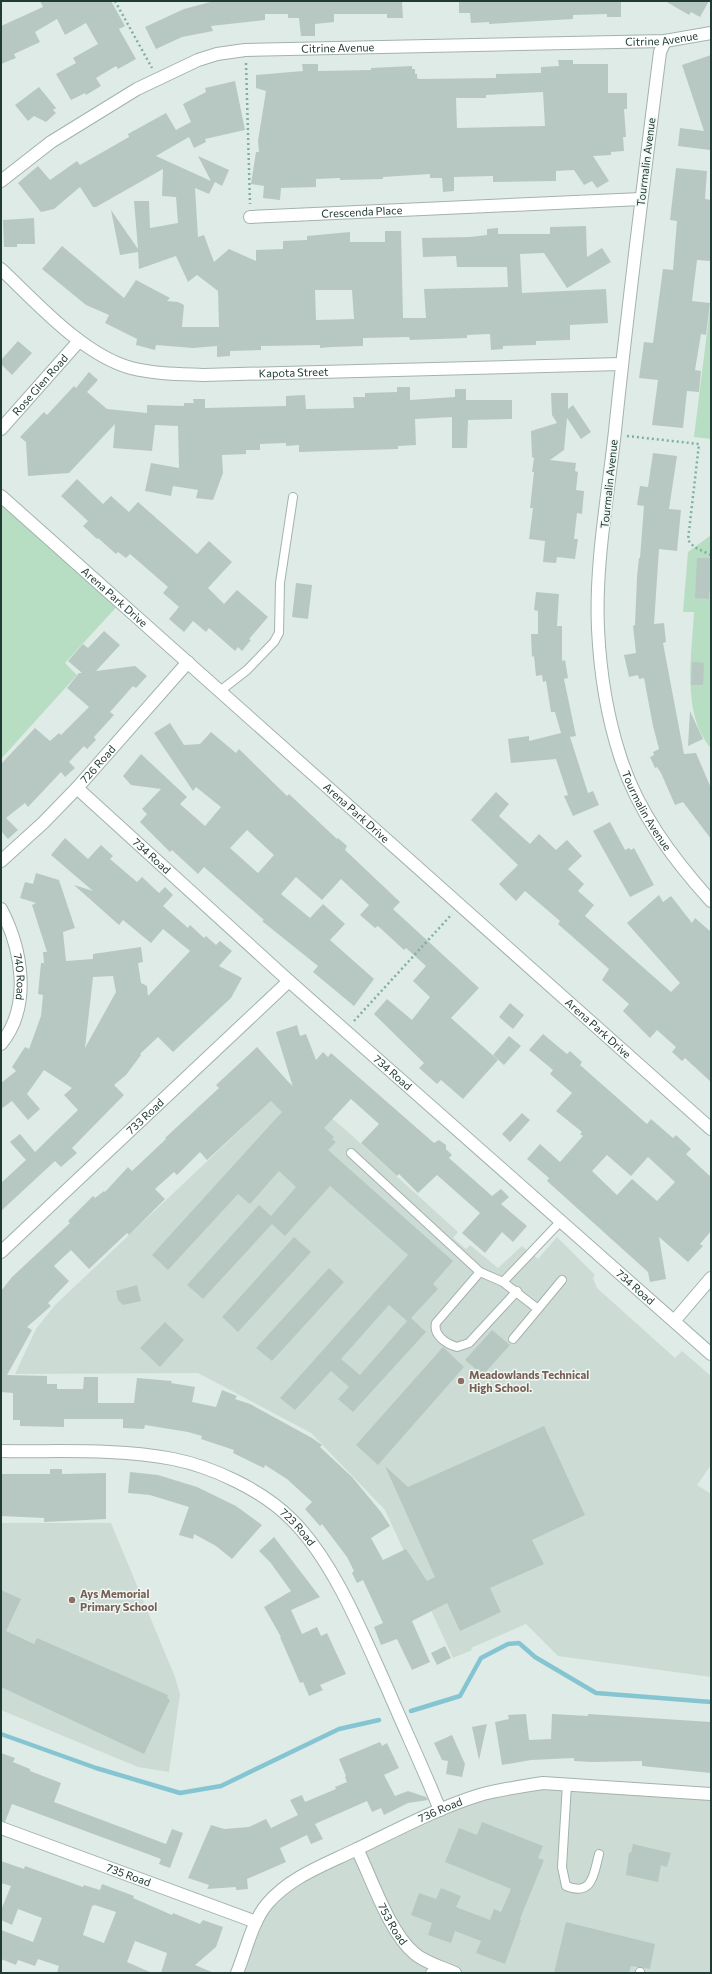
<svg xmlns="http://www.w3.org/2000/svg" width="712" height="1974" viewBox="0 0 712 1974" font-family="Commissioner,sans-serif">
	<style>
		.built { fill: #cddbd5 }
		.green { fill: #b7ddc2 }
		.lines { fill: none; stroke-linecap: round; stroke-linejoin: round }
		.stream { stroke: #85c5d2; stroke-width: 4.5 }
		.building { fill: #b7c8c2; fill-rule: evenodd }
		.service-casing { stroke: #a2b3ad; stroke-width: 10 }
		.minor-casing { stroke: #a2b3ad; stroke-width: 14 }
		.tertiary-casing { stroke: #a2b3ad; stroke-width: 14 }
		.path { stroke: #7eafa1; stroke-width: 2.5; stroke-dasharray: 2 3; stroke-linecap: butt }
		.service { stroke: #fff; stroke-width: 8 }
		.minor { stroke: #fff; stroke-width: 12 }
		.tertiary { stroke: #fff; stroke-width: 12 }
		.education-dot { fill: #8d6e63; stroke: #eff7f3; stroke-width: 1.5 }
		.labels { text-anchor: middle; stroke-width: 3; stroke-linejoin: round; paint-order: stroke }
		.street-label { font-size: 11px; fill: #203b34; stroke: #eff7f3 }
		.education-label { font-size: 11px; font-weight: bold; fill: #785e54; stroke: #eff7f3; text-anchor: start }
	</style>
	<rect width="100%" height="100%" fill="#dfebe6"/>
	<path class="built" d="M290,1083L347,1131L458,1232L453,1238L466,1249L470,1245L498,1268L522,1246L538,1259L557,1237L595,1275L593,1278L597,1288L675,1358L682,1351L711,1376V1465L697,1485L711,1494V1677L558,1656L526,1624L471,1648L472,1650L453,1658L385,1510L311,1433L198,1373L15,1374L36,1329L55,1305Z
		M1,1523H111L175,1677L180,1694L169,1772L138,1767L1,1710Z
		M514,1787L711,1793V1973H236L255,1924L283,1887L440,1810Z"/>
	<path class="green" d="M711,300V439L694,437Z
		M1,495L121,602L65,663L77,675L1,759Z
		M711,535V748C681,715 692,654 694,612H683L688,552Z"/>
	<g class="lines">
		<path class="stream" d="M411,1711L460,1696L481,1658L508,1644L519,1643L535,1657L596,1693L711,1702
			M1,1734L96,1768L180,1793L221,1786L339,1729L379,1720"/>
	</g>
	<path class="building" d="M40,1H111L125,26L119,29L136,59L118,69L116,66L96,78L101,86L86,95L85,93L71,100L56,74L76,63L73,58L98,44L86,23L65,35L57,19L35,32L40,42L14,54L16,58L1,64V26L43,7Z
		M214,1H402L403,18H387V14H334V22L315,24V36H301L299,18H288V14H265V20L211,26L213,31L182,37L156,49L145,27L184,9Z
		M459,1H621V17H607V14L573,15V19L489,24V22L471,23L470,13H459Z
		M665,1H709L700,17L691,12L689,15Z
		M711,55L710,150L678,146L680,128L704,131L682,65Z
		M558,60H573V64H608V93H627V109H624L626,137H623L624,151L611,152V155L593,156L609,181L597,188L592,181L584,185L574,170L556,171V181L493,182V176L454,177V191L443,192L442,178H430V174L383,177V179L340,180V178L316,179V187L281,188L280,200L263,198L264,186L251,184L256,152H259L258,141L266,91L256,88V75L303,71L302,64H318V71L371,70V68L412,66V69H415V74H417V78L419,79L496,78V74L541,73V67L559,66ZM543,92L545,126L457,128L456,98H486V95Z
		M235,81L245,130L205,139L206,142L194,148L189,137L156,156L211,181L198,156L229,170L222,186L215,182L209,194L195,188L198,237L204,235L214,262L229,249L256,261V250L283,249V241L307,240V236L350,232V242H385V231H401L403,318H426L424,289L508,287L507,267H457L456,256L423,257L422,238L470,237L487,235V229L498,228V234H550V227L586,226L587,257L602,248L611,262L567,288L544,253L520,254L522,293L606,289L608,323L570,325V340L536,341V345L503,346V349L491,350L490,334L467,335V338L410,340L409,337L363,338V346L332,347L320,348V345L261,346V350L230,351V356L217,357V346L193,348L156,345L155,350L136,345L137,339L105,323L109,315L86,305L42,269L62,246L124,298L136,280L170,298L167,301L178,302L184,305L182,327H219L218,291L197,275L188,282L176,256L139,269L138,252L120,255L111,210L138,249L134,201H149L150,228L178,223L176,197L162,196L163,169L96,207H93L80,187L54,209L41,212L18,183L38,166L50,180L77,161L80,165L129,137L128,134L166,113L176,130L191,122L183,104L206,92L205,88ZM315,290H352L354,319L316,320Z
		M39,87L56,108L53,110L56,113L46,122L34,116L28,121L15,105Z
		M676,168L707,171L705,199L711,200V261L697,260L692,301L710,303L706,335L701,334L695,370L701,371L699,392L687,391L683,428L652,425L658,380L639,378L644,342L653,343L663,269L673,270L677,221L670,220Z
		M34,218L35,244H17V247H4L3,220Z
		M18,341L32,353L12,375L1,364V360Z
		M89,372L98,380L87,392L107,409L147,413V405L184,406V403H194L193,399H205V408L286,406V396L305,395L306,409L354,408L353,397H365V393L397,392V387H410V400L455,397V389H466V400H512V419L468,420L467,448H452V417L415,419L416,445L398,446V449L299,452V445L286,446V443L260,444V450H246V454L222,455L223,473L213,500L196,498L198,490L173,486L171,496L145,491L151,463L179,468L178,426L155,425L152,451L113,448L115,424L69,473L28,476L26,442L20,437L44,412L47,415L74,386L76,388Z
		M551,393H568V409L573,405L591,432L581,439L567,418L564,450L550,460L576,463L575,471L578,472L576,490L584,491L582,514L577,513L574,539H578L575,559L557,557L556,563L543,562L545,541L529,539L533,508H530L534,472H532L534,458L532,457L531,431L557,423L552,415Z
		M653,453L677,456L669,509L681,510L677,551L659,549L654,624L664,623L666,642L663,643L684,754L696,753L711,788V839L683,802L675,805L661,773L657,767L655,768L650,757L654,755L653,752L659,749L653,726L644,678L639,679L638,675L629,677L624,655L636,653L633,626L635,625L637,577L639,558H640L644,506L637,505L640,486L648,487Z
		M77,479L103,504L111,496L129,512L138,502L197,554L209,541L232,562L208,588L224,604L237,590L268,617L249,639L251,640L242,651L238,647L235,651L209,628L206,632L193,621L184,632L169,619L179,607L163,593L168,587L130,554L126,558L118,552L116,554L98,538L97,539L83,526L88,521L61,496Z
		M697,558H711V592H709V599L695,598Z
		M296,583L312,585L308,619L292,617Z
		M536,592L559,594L557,626H562V661L565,660L568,678L564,679L576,736L570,737L588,793L593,791L599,805L573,816L564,796L568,795L556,759L511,763L508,739L529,736V741L561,733L555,712H551L546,681L543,682L542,675L536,676L534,656L532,657L531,634H538V611L534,610Z
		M104,631L120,645L96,671L135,666L147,676L136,688L133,686L110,712L114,715L94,737L96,740L87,749L84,746L69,762L75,768L65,777L61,772L28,807L25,803L6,818L18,830L8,839L1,831V764L35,728L50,741L59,733L61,735L89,707L67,688L79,673H82L68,661L83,644L88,648Z
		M692,662L704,663L703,685H691Z
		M690,711L703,739L688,746Z
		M170,723L184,745L200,744L211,732L236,753L239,749L287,796L289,794L337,839L338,838L347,846L345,850L400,902L393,909L479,988L451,1018L498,1060L463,1099L441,1080L437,1084L419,1068L424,1063L374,1014L387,999L412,1020L430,997L413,981L426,966L406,948L404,950L378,926L375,928L360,915L369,905L341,879L322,900L296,877L281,894L310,918L323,904L345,924L330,940L374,979L354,1006L313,972L318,966L262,921L264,920L204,867L198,874L172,850L170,852L140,822L147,814L142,809L161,789L131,785L123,776L141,754L187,797L180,804L205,826L221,807L196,787L193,791L154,733ZM247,830L274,855L258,873L230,848Z
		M496,792L509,804L499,816L530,844L539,834L556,850L567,840L582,856L568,869L584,884L578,891L594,905L585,916L671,992L680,983L627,923L659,895L663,902L671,896L692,923L695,918L711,932V1082L685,1058L682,1061L672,1052L676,1047L657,1030L650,1038L623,1011L629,1004L602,980L609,969L558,924L560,921L525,891L516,901L499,884L518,865L471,820Z
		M610,822L625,850L629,848L631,850L634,848L654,885L630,897L593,831Z
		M65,838L88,859L101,845L113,856L110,859L137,882L142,877L159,893L165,887L173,895L163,906L188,928L190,925L204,938L206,936L216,945L220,941L232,951L219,966L242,978L231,998L173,1052L158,1037L140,1054L141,1055L126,1075L114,1085L124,1095L72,1148L77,1153L61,1167L55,1161L1,1211V1183L26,1160L10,1142L20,1134L35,1152L78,1110L64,1095L72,1088L44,1070L27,1094L40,1109L28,1120L12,1101L1,1109V1083L16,1071L12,1067L25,1047L29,1049L41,1016L43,995L38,994L41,963H44L43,952H47L32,905L36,903L20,898L25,882L33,884L36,873L59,880L75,928L63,932L66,961L93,959V954L141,947L143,962L138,963L141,983L147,986L148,996L190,951L163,929L151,943L123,920L119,925L74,885L93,891L51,855ZM113,976L116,992L85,1048L93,977Z
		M510,1003L524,1015L513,1029L499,1017Z
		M297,1025L300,1036L306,1034L316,1060L323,1052L328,1057L331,1053L434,1143L439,1140L446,1145V1149L452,1155L449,1158L492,1196L501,1189L509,1197L501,1204L527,1226L513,1242L502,1232L485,1253L462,1233L480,1213L437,1175L418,1193L399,1174L397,1176L361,1143L379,1124L351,1099L324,1128L334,1137L332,1139L336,1142L328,1150L453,1261L433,1284L438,1289L411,1318L426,1332L353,1412L338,1399L349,1387L331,1371L295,1410L280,1398L408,1255L330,1186L285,1236L272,1224L203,1299L187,1285L259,1205L271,1216L296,1187L279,1171L250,1204L238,1194L168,1270L152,1255L282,1112L271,1101L207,1160L200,1152L177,1175L174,1172L155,1189L165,1199L129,1235L127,1233L89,1269L71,1250L54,1266L69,1281L48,1303L51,1306L27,1327L32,1330L7,1375L47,1376V1384H57V1389H83L84,1377H98V1403H134L137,1378L172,1381L171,1383L195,1387L192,1402L216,1407L222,1390L237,1396L235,1399L250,1404L312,1438L322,1445L320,1447L352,1477L381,1512L390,1526L371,1538L383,1560L406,1549L427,1581L435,1577L385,1466L408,1487L544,1426L585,1515L532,1540L544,1564L490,1588L501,1612L460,1631L447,1603L412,1621L430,1662L412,1670L397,1639L381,1645L374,1627L383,1623L363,1580L357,1583L352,1573L354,1571L347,1557L322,1524L320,1526L305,1509L312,1502L287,1479L265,1465L264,1468L233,1453L234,1450L201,1439L202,1436L188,1432L145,1425L144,1429L123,1428V1419H64V1427L20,1426V1420H13V1393L1,1392V1291L12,1277L70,1223L68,1221L93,1196L95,1198L104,1191L105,1192L128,1167L132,1171L166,1139L165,1138L219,1088L216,1085L257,1047L293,1087L276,1032ZM389,1305L407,1321L360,1375L341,1359Z
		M543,1034L567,1054L570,1051L582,1062L580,1065L647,1124L651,1119L673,1138L676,1135L691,1149L686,1154L711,1177V1231L700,1244L703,1246L688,1262L659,1237L666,1279L650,1282L648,1272L547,1181L549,1178L527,1159L540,1144L560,1162L583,1136L580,1134L582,1132L556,1111L572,1093L550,1074L553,1070L529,1050ZM607,1155L631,1176L648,1157L675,1182L657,1201L632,1179L617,1195L592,1171Z
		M509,1036L521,1046L504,1065L493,1055Z
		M522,1113L530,1120L510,1142L502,1134Z
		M294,1237L311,1252L238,1332L222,1317Z
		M329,1268L344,1282L272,1361L256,1348Z
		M137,1285L141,1301L123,1305L118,1300L116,1291Z
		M165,1322L184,1340L160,1367L140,1348Z
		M492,1330L510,1345L483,1375L465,1360Z
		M443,1347L464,1367L378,1465L356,1445Z
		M50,1469H62V1474L106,1473V1519L44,1522V1518L1,1516V1474H50Z
		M130,1472L158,1475L197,1487L236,1506L262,1525L232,1559L216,1546L194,1534L193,1539L179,1535L189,1507L150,1495L128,1493Z
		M274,1537L320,1597L291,1610L302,1634L317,1627L321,1636L327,1633L346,1674L320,1685L323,1690L309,1696L303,1682L300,1683L280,1637H281L264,1607L291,1591L270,1562L259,1551Z
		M1,1590L21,1599L6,1631L34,1644L37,1638L168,1695L167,1698L170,1700L144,1754L1,1687Z
		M445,1646L451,1658L437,1665L431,1653Z
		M526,1714L529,1740L551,1739L552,1714L588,1716V1714L711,1722V1773L642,1766V1761L592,1762L574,1761V1758L531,1760L502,1765L495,1722L509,1719L508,1715Z
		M487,1724L479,1760L472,1727Z
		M452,1735L465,1764L462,1777L446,1774L448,1761L442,1760L434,1743Z
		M380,1742L382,1746L387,1743L399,1768L384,1775L395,1796L408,1791L426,1797L428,1800L408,1803L384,1815L381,1808L372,1812L367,1801L315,1824L323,1839L311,1844L307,1835L280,1848L286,1862L247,1879L248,1889L236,1890V1887L207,1889L209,1885L188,1878L211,1825L224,1829L249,1827L266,1819L271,1828L298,1815L290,1800L302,1795L305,1802L336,1789L335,1787L347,1782L345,1777L346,1776L339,1759Z
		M1,1753L15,1758L13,1762L30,1769V1771L61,1783L54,1802L166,1844L172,1829L183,1833L170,1868L159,1864L161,1859L153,1856L12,1804L5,1822L1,1821Z
		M482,1822L543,1846L538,1858L544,1860L520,1919L521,1920L505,1964L476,1953L481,1941L455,1931L451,1943L428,1935L432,1923L411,1915L419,1893L436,1899L441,1888L461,1896L456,1907L490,1920L494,1909L501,1912L511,1889L445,1862L459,1828L477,1835Z
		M633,1844L671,1853L667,1867L661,1865L658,1882L626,1875L629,1852L631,1853Z
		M1,1861L24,1869L25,1866L83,1887L84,1885L100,1890L102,1884L134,1896L133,1898L172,1915L173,1913L200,1924L203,1920L223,1927L216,1947L195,1965L214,1973H161L167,1953L135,1941L127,1962L152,1973H57L59,1966L38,1959L35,1966L18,1960L16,1965L1,1959V1930L33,1942L42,1918L18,1909L12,1925L1,1920V1910L11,1886L1,1883ZM95,1905L116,1912L104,1943L83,1935L92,1906Z
		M566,1922L655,1944L650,1969L631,1966L629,1973H554Z"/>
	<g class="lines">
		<g class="service-casing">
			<path id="service" d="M220,691L247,670L274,642L279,633L280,583L293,497
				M351,1153L480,1272L503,1282L538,1309L562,1280
				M480,1272L436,1323C433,1335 446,1344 457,1347L469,1343L517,1291
				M503,1282L561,1221
				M513,1339L538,1309
				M567,1784L562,1867L566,1886C593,1897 594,1873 599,1854
				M430,1973L436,1965
				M640,1973V1972"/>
		</g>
		<g class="minor-casing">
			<g id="minor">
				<path id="s1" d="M665,41L660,52C644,178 628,304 615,431C608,496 595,563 598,629C600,671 607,716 620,756C637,811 673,859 711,901"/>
				<path id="s2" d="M1,181L51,142L137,89L198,60L217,54L245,50L665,41L711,33"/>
				<path id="s3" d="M250,217L641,199"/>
				<path id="s4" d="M1,269C37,303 83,355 131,368C155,374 179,374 203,375L621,364"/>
				<path id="s5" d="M1,429L79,341"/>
				<path id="s6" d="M77,788L289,981L711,1354"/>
				<path id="s7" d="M1,861L43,823L77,788L188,662"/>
				<path id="s8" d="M1,909C22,949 32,1006 1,1044"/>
				<path id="s9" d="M1,1252L289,981"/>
				<path d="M675,1320L711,1278"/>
				<path id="s10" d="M1,1451C58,1452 117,1448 173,1459C213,1467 262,1490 291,1519C334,1561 363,1635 388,1690C405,1730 424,1770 440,1810"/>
				<path id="s11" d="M1,1828L256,1922"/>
				<path id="s12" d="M357,1849C372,1879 389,1932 414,1953C425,1963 442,1967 455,1973"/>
				<path id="s13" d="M237,1973C246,1951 252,1922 267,1904C290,1877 324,1865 355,1850C397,1830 439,1807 483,1794C503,1789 523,1786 543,1783L711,1794"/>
			</g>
		</g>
		<g class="tertiary-casing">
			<g id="tertiary">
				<path id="s14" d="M1,496L711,1129"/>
			</g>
		</g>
		<path class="path" d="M115,1L152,68
			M246,63L250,204
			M627,436L699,444L688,540L694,547L711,555
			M354,1021L452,914"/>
		<use href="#service" class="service"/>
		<use href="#minor" class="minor"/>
		<use href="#tertiary" class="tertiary"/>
	</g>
	<g class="education-dot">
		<circle cx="461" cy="1381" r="4"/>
		<circle cx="72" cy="1600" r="4"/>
	</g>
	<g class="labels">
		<g class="street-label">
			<text dy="4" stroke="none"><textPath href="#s2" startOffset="697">Citrine Avenue</textPath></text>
			<text dy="4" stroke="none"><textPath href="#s2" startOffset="373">Citrine Avenue</textPath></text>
			<text transform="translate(646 162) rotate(-83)" y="4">Tourmalin Avenue</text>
			<text dy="4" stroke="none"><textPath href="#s3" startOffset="112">Crescenda Place</textPath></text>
			<text dy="4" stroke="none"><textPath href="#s4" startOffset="328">Kapota Street</textPath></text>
			<text dy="4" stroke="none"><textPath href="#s5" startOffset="59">Rose Glen Road</textPath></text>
			<text transform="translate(609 484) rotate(-84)" y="4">Tourmalin Avenue</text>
			<text dy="4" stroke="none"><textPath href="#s14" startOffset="152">Arena Park Drive</textPath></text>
			<text dy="4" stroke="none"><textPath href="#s7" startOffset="137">726 Road</textPath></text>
			<text dy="4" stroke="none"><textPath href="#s1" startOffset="783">Tourmalin Avenue</textPath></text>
			<text dy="4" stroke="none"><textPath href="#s14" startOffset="476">Arena Park Drive</textPath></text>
			<text dy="4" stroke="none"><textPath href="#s6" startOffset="101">734 Road</textPath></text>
			<text dy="4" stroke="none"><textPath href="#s8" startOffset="71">740 Road</textPath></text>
			<text dy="4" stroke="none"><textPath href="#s14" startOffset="800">Arena Park Drive</textPath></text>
			<text dy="4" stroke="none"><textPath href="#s6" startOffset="425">734 Road</textPath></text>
			<text dy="4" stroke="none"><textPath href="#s9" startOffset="198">733 Road</textPath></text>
			<text dy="4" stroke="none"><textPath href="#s6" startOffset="749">734 Road</textPath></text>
			<text dy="4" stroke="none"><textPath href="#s10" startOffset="317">723 Road</textPath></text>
			<text dy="4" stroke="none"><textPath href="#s13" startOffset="274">736 Road</textPath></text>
			<text dy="4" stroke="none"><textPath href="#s11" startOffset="136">735 Road</textPath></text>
			<text dy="4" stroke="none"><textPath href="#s12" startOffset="83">753 Road</textPath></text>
		</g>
		<g class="education-label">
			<text x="469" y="1379">Meadowlands Technical<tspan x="469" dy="13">High School.</tspan></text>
			<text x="80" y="1598">Ays Memorial<tspan x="80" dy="13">Primary School</tspan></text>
		</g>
	</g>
	<rect width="712" height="1974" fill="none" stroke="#203b34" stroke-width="4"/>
</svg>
